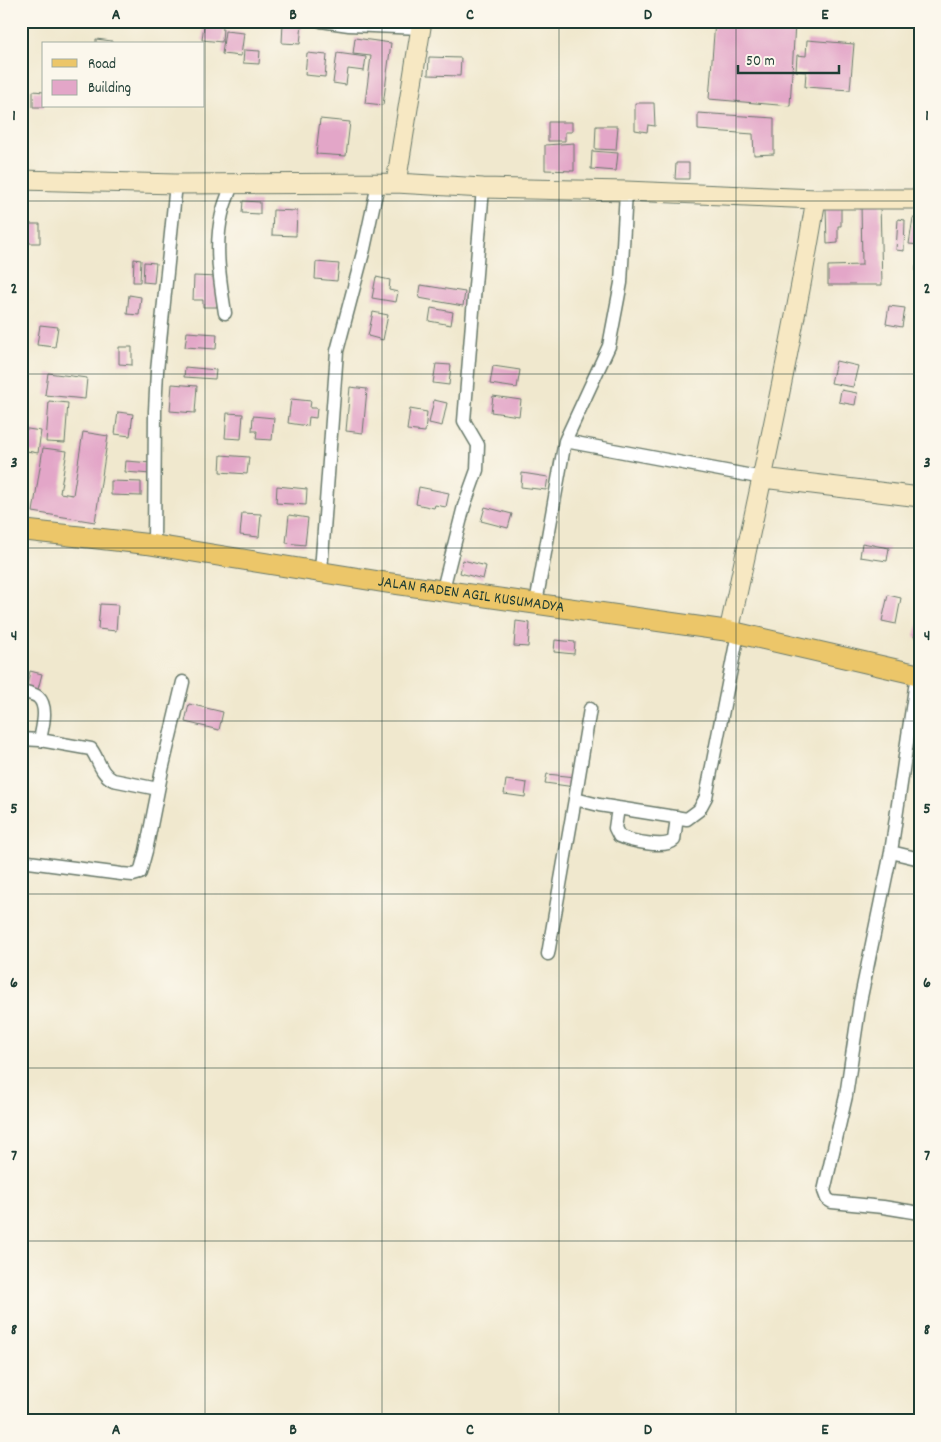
<svg xmlns="http://www.w3.org/2000/svg" width="941" height="1442" font-family="Dekko,sans-serif">
	<style>
		.building { fill: #e3a6c8 }
		.lines { fill: none; stroke-linecap: round; stroke-linejoin: round }
		.minor-casing { stroke: #68796a; stroke-width: 15 }
		.secondary-casing { stroke: #68796a; stroke-width: 21 }
		.primary-casing { stroke: #68796a; stroke-width: 22 }
		.minor { stroke: #fff; stroke-width: 12 }
		.secondary { stroke: #f7e8c3; stroke-width: 19 }
		.primary { stroke: #ecc669; stroke-width: 20 }
		.grid { fill: none; stroke: #1f3d34; stroke-width: 1; stroke-opacity: 0.55 }
		.labels { text-anchor: middle; dominant-baseline: central; stroke-width: 4; stroke-linejoin: round; paint-order: stroke }
		.street-label { font-size: 16px; fill: #1f3d34; stroke: #fbf7ec }
		.neatline { fill: none; stroke: #1f3d34; stroke-width: 2 }
		.grid-label { font-size: 16px; text-anchor: middle; font-weight: bold; fill: #1f3d34 }
	</style>
	<rect width="100%" height="100%" fill="#fbf7ec"/>
	<filter id="ink" filterUnits="userSpaceOnUse"><feTurbulence type="fractalNoise" baseFrequency=".02" numOctaves="2"/><feDisplacementMap in="SourceGraphic" scale="10" xChannelSelector="R" yChannelSelector="G"/><feConvolveMatrix kernelMatrix="1 2 1 2 8 2 1 2 1" color-interpolation-filters="sRGB"/></filter>
	<filter id="wash" filterUnits="userSpaceOnUse"><feTurbulence type="fractalNoise" baseFrequency=".0096" numOctaves="4" result="noise"/><feDisplacementMap in="SourceGraphic" scale="20" xChannelSelector="R" yChannelSelector="G"/><feGaussianBlur stdDeviation="1.12" result="paint"/><feColorMatrix in="noise" values="0 0 0 0 0 0 0 0 0 0 0 0 0 0 0 0 0 1.4 0 .05"/><feComposite in="paint" operator="in"/></filter>
	<g filter="url(#wash)">
		<rect width="100%" height="100%" fill="#f0e8ce"/>
		<g id="blocks">
			<path class="building" d="M715 21 795 23 790 106 709 99Z
				M283 23 302 24 300 44 282 43Z
				M204 25 223 27 222 42 202 40Z
				M225 31 244 33 241 56 222 54Z
				M355 38 391 43 383 105 365 103 371 56 353 54Z
				M96 39 112 41 111 44H96Z
				M807 40 854 44 850 90 805 87 806 72 796 71 797 55 806 56Z
				M244 50 260 51 259 64 243 63Z
				M307 53 327 55 325 77 305 75Z
				M337 53 366 57 364 71 348 69 346 85 333 83Z
				M429 57 461 58 460 76 428 75Z
				M33 91 44 92V107H33Z
				M635 103H654L655 126 648 125 647 132 635 130Z
				M698 113 774 118V154L754 155 753 134 698 130Z
				M320 119 350 122 346 156 316 154Z
				M548 122H572V132H565V141H548Z
				M596 126H618L616 150 595 149Z
				M574 143V171L545 170V145Z
				M592 151 618 153 616 171 591 169Z
				M676 163H689V179H675Z
				M243 201 260 202V214L242 213Z
				M861 202H880L882 285H828V266L862 265Z
				M826 207H841V226H838V243L827 244Z
				M273 210 297 211 296 236 272 235Z
				M913 218 920 219V245L909 244Z
				M898 219 905 220 904 251 896 250Z
				M21 224H40V243H21Z
				M134 259 141 260 140 282H133Z
				M144 262 156 263 154 283 143 282Z
				M316 262 339 264 337 281 315 279Z
				M916 266H920V293H915Z
				M194 276 218 277 217 307H203V300H193Z
				M376 277 390 280 389 290 398 292 396 302 372 298Z
				M421 285 465 292 463 306 419 298Z
				M129 295 141 297 139 315 127 314Z
				M889 306 905 308 902 327 886 324Z
				M431 308 453 312 451 325 429 321Z
				M373 312 388 315 383 340 368 336Z
				M40 325 58 327 55 347 37 345Z
				M187 332 217 334 216 349 185 347Z
				M119 347H132V365L119 364Z
				M836 361 858 366 853 387 831 383Z
				M436 364 451 365 449 385 433 383Z
				M493 366 520 370 517 388 490 384Z
				M185 367 216 370 215 379 184 377Z
				M48 373 87 378 85 399 45 395Z
				M172 384 197 386 195 413 170 411Z
				M350 387 367 389 363 433 346 431Z
				M841 390 857 393 855 405 839 402Z
				M493 396 521 400 519 416 491 412Z
				M291 399 311 401 310 408H317L316 418 309 417 308 426 288 423Z
				M434 400 447 403 442 426 429 423Z
				M49 401 68 403 65 443 46 442Z
				M410 409 427 412 425 432 407 430Z
				M118 412 133 414 130 436 115 434Z
				M227 413 243 414 241 439 225 438Z
				M253 416 274 418 272 440 256 439 257 431H252Z
				M21 428 41 431 38 453 21 450Z
				M83 432 108 436 95 522 33 512 43 448 67 451 60 493 73 495Z
				M221 455 249 457 247 474 220 472Z
				M126 461 152 463 151 474 125 472Z
				M522 473 548 477 546 490 521 487Z
				M111 481 141 482V496L111 495Z
				M277 486 307 489 306 505 276 503Z
				M419 487 449 493 446 507 435 505 434 508 416 504Z
				M485 507 512 514 508 528 481 521Z
				M242 513 261 514 259 537 240 535Z
				M289 515 308 518 305 545 286 543Z
				M862 543 889 548 887 561 860 557Z
				M463 560 486 566 483 579 460 573Z
				M888 595 901 598 896 624 882 621Z
				M100 604 118 605 116 631 98 629Z
				M516 621 530 623 528 647 514 646Z
				M920 622V639L914 637Z
				M555 640 575 642 574 654 554 652Z
				M30 671 42 674 37 693 26 690Z
				M189 704 223 712 219 730 185 722Z
				M547 774 576 777 575 787 545 783Z
				M506 780 527 783 525 797 504 794Z"/>
		</g>
	</g>
	<g filter="url(#ink)">
		<use href="#blocks" fill-opacity="0" stroke="#68796a" stroke-width="1"/>
		<g class="lines">
			<defs>
				<path id="minor" d="M321 21 349 25 421 28
					M225 313C220 280 214 246 222 214 224 204 229 194 232 184
					M565 441 763 478
					M154 545 155 411 157 371 176 184
					M321 571 337 351 364 249 378 184
					M443 589 464 506 477 470 478 445 464 421 483 188
					M536 603 565 441 609 346 621 283 626 191
					M917 674 891 852 860 1002 846 1096 824 1191 827 1199 832 1202 883 1207 920 1213
					M23 691C28 693 34 694 38 697 49 707 42 728 40 740
					M21 739 40 740 91 749C99 760 100 773 113 780L158 789
					M575 799 590 709
					M618 808 615 828 619 836C630 841 665 849 674 840L677 817
					M891 852 920 859
					M21 861 121 874 133 875 140 873 146 851 162 770 183 682
					M548 954 575 799 599 805 687 819 699 810 706 797 738 633"/>
				<path id="secondary" d="M21 180 176 184 396 183 483 188 626 191 816 199
					M396 183 422 21
					M763 478 920 497
					M729 631C760 488 792 344 816 199H920"/>
				<g id="primary">
					<path id="s1" d="M21 530 147 544 389 583 729 631 920 675"/>
				</g>
			</defs>
			<use href="#minor" class="minor-casing"/>
			<use href="#secondary" class="secondary-casing"/>
			<use href="#primary" class="primary-casing"/>
			<use href="#minor" class="minor"/>
			<use href="#secondary" class="secondary"/>
			<use href="#primary" class="primary"/>
		</g>
	</g>
	<path class="grid" d="M205 21V1421M382 21V1421M559 21V1421M736 21V1421M21 201H920M21 374H920M21 548H920M21 721H920M21 894H920M21 1068H920M21 1241H920"/>
	<g class="labels">
		<g class="street-label">
			<text stroke="none"><textPath href="#s1" startOffset="455">JALAN RADEN AGIL KUSUMADYA</textPath></text>
		</g>
	</g>
	<rect width="941" height="1442" fill="none" stroke="#fbf7ec" stroke-width="55"/>
	<rect x="42" y="42" width="162" height="65" fill="#fbf7ec" stroke="#a3ada2"/>
	<rect x="52" y="59" width="25" height="8" fill="#ecc669" stroke="#a3ada2"/>
	<text x="88" y="68" font-size="15" fill="#1f3d34">Road</text>
	<rect x="52" y="80" width="25" height="15" fill="#e3a6c8" stroke="#a3ada2"/>
	<text x="88" y="92" font-size="15" fill="#1f3d34">Building</text>
	<path d="M738 65v8h101v-8" fill="none" stroke="#1f3d34" stroke-width="2.5"/>
	<text x="746" y="65" font-size="15" fill="#1f3d34" stroke="#fbf7ec" stroke-width="4" paint-order="stroke">50 m</text>
	<rect x="28" y="28" width="886" height="1386" class="neatline"/>
	<g class="grid-label">
		<text x="116" y="19">A</text>
		<text x="293" y="19">B</text>
		<text x="470" y="19">C</text>
		<text x="648" y="19">D</text>
		<text x="825" y="19">E</text>
		<text x="14" y="120">1</text>
		<text x="927" y="120">1</text>
		<text x="14" y="293">2</text>
		<text x="927" y="293">2</text>
		<text x="14" y="467">3</text>
		<text x="927" y="467">3</text>
		<text x="14" y="640">4</text>
		<text x="927" y="640">4</text>
		<text x="14" y="813">5</text>
		<text x="927" y="813">5</text>
		<text x="14" y="987">6</text>
		<text x="927" y="987">6</text>
		<text x="14" y="1160">7</text>
		<text x="927" y="1160">7</text>
		<text x="14" y="1334">8</text>
		<text x="927" y="1334">8</text>
		<text x="116" y="1434">A</text>
		<text x="293" y="1434">B</text>
		<text x="470" y="1434">C</text>
		<text x="648" y="1434">D</text>
		<text x="825" y="1434">E</text>
	</g>
</svg>
